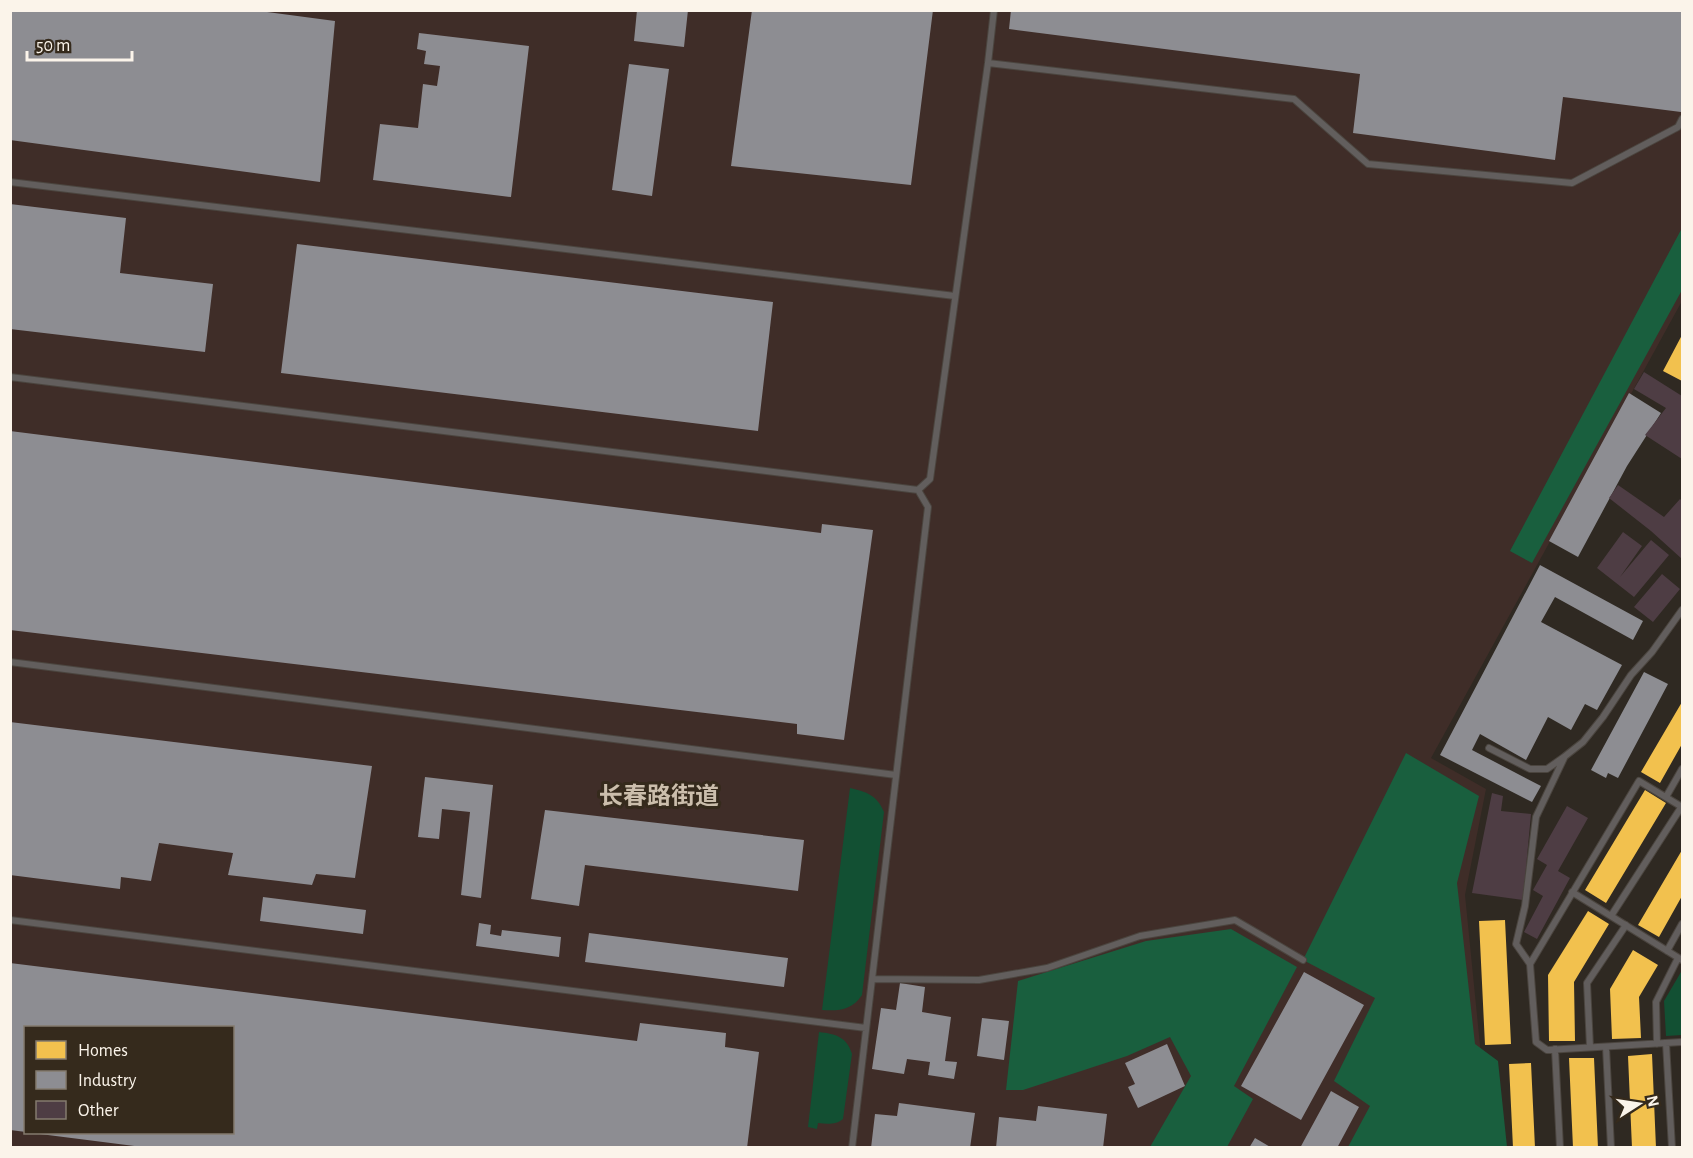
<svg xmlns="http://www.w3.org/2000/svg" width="1693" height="1158" font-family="'Alegreya Sans','Noto Sans SC',sans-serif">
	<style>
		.industrial { fill: #3f2d28; fill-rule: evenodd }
		.green { fill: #125033 }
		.forest { fill: #195f3e }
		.homes { fill: #f2c14e }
		.industry { fill: #8d8d92 }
		.building { fill: #4e3d44 }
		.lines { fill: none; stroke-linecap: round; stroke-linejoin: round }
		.lane-casing { stroke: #4b453f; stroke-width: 8 }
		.lane { stroke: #625e5d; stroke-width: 6 }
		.labels { text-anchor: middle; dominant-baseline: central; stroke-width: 6; stroke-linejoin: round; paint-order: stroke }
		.district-label { font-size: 24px; font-weight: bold; fill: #cbbeac; stroke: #352a1c }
	</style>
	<rect width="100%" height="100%" fill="#2f2922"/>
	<path class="industrial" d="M10 11H1682V301L1431 758 1486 789 1465 895 1488 1125 1500 1147H11ZM26 1028H232V1132H26Z"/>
	<path class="green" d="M850 788C867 792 877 795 884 812L862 995C852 1010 840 1011 822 1010Z
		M1681 972 1682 973V1035L1666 1036 1664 1001Z
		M819 1032C836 1034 847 1037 852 1054L843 1119C836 1125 827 1124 818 1123L817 1129 808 1127Z"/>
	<path class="forest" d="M1682 228V290L1532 563 1510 551Z
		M1406 753 1479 796 1457 883 1475 1044 1498 1061 1507 1147H1348L1370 1106 1334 1081 1375 998 1303 960Z
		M1231 929 1297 967 1234 1086 1253 1099 1227 1147H1150L1191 1076 1170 1037 1127 1056 1023 1090H1006L1018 981 1146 941Z"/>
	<path class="homes" d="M1682 335V381L1663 371Z
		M1682 702V744L1660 783 1641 772Z
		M1645 790 1666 803 1606 903 1585 890Z
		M1682 850V896L1659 937 1638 925Z
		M1588 911 1609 924 1574 982 1575 1041H1549L1548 975Z
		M1505 920 1511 1044 1485 1045 1479 921Z
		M1633 950 1658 965 1639 997 1641 1038 1612 1039 1610 989Z
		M1652 1054 1656 1148H1632L1628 1056Z
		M1569 1058H1594L1598 1148H1573Z
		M1531 1063 1535 1148H1513L1509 1064Z"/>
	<path class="industry" d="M10 10H252L335 21 320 182 10 140Z
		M637 10H688L684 47 634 41Z
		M752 10H933L911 185 731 166Z
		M1011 10H1682L1681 112 1563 97 1555 160 1353 133 1360 74 1009 29Z
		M419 33 529 46 511 197 373 180 380 124 418 128 423 84 437 86 440 66 424 64 426 51 417 49Z
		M629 64 669 69 652 196 612 190Z
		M10 204 126 218 120 273 213 284 205 352 10 329Z
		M297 244 773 302 758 431 281 373Z
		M1629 393 1661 413 1627 466 1578 557 1549 541Z
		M10 431 821 533 822 524 873 530 844 740 797 734V724L10 630Z
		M1540 565 1643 621 1633 640 1555 597 1541 622 1622 665 1597 710 1585 704 1571 730 1548 717 1526 760 1480 734 1472 750 1541 786 1532 802 1440 755Z
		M1644 672 1668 684 1618 778 1608 773 1606 778 1591 770Z
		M10 722 372 766 355 878 316 874 312 885 228 875 233 853 159 843 151 881 121 877 120 889 10 875Z
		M425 777 493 785 481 898 461 895 470 812 442 809 439 839 418 837Z
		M545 810 804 840 798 891 585 865 579 906 531 899Z
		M263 897 366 910 363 934 260 921Z
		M479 923 491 925 490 934 501 936 502 930 561 937 559 957 476 946Z
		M589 933 788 958 784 987 585 962Z
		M10 963 637 1041 640 1023 726 1033 725 1047 759 1052 747 1148H150L40 1134 232 1132V1028H26V1132L10 1130Z
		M1304 972 1364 1005 1301 1120 1241 1086Z
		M900 983 925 987 922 1012 951 1017 945 1061 957 1062 954 1079 928 1075 930 1062 907 1059 904 1074 872 1069 881 1008 896 1010Z
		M982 1018 1009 1021 1004 1060 977 1056Z
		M1167 1044 1185 1086 1138 1108 1128 1087 1135 1084 1125 1063Z
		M1331 1091 1359 1107 1337 1148H1300Z
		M899 1103 975 1113 970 1148H871L875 1114 897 1116Z
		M1038 1106 1107 1114 1103 1148H996L999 1117 1036 1121Z
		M1255 1138 1272 1148H1249Z"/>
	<path class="building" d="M1644 372 1682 396V459L1645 435 1666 408 1634 389Z
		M1618 485 1664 517 1680 499 1682 501V559L1651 531 1609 498Z
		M1623 532 1642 546 1620 577 1651 540 1669 555 1634 597 1597 568Z
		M1662 574 1680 589 1653 622 1634 607Z
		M1492 793 1503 796 1501 811 1531 814 1523 900 1472 893Z
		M1567 806 1588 818 1558 871 1570 878 1537 939 1524 932 1543 896 1533 890 1547 865 1537 859Z"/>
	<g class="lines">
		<defs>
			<path id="lane" d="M988 63 1294 99 1368 164 1572 183 1678 127 1682 119
				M10 182 955 296
				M10 377 918 490
				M918 490 930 479 988 63 994 10
				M10 662 896 775
				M1489 748 1530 769H1547L1564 757 1583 742 1603 717 1631 675 1652 652 1682 610
				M1666 797 1682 769
				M1682 807 1639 781 1530 964 1536 1042 1547 1050 1682 1042
				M1572 892 1682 960
				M1611 916 1682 806
				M10 920 866 1028
				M1667 951 1682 924
				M1530 964 1516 944 1525 906 1536 817 1564 758
				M872 979 979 980 1047 968 1140 936 1235 920 1303 960
				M1666 1043 1672 1148
				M1657 1044 1656 1002 1678 958
				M1590 1047 1587 983 1626 925
				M1606 1047 1611 1148
				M1555 1049 1560 1148
				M852 1148 928 507 918 490"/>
		</defs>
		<use href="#lane" class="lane-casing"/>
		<use href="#lane" class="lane"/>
	</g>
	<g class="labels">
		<g class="district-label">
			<text x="659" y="797">长春路街道</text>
		</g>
	</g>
	<rect width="1693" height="1158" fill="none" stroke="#fbf4ea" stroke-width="24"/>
	<rect x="24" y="1026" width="210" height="108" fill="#352a1c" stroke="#847b6e" stroke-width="1.5"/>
	<rect x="36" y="1041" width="30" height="18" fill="#f2c14e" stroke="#847b6e" stroke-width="1.5"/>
	<text x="78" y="1056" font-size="18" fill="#fbf4ea">Homes</text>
	<rect x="36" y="1071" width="30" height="18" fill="#8d8d92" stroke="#847b6e" stroke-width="1.5"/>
	<text x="78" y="1086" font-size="18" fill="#fbf4ea">Industry</text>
	<rect x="36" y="1101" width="30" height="18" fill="#4e3d44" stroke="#847b6e" stroke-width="1.5"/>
	<text x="78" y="1116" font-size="18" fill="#fbf4ea">Other</text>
	<g transform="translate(1639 1104) rotate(78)" stroke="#352a1c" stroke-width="4.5" paint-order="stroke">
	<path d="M0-4.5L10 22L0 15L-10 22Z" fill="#fbf4ea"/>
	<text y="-9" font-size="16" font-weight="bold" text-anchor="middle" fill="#fbf4ea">N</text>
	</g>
	<path d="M27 51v9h105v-9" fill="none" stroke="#fbf4ea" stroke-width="3"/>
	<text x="36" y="51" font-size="18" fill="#fbf4ea" stroke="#352a1c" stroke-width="4.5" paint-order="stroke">50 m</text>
</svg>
